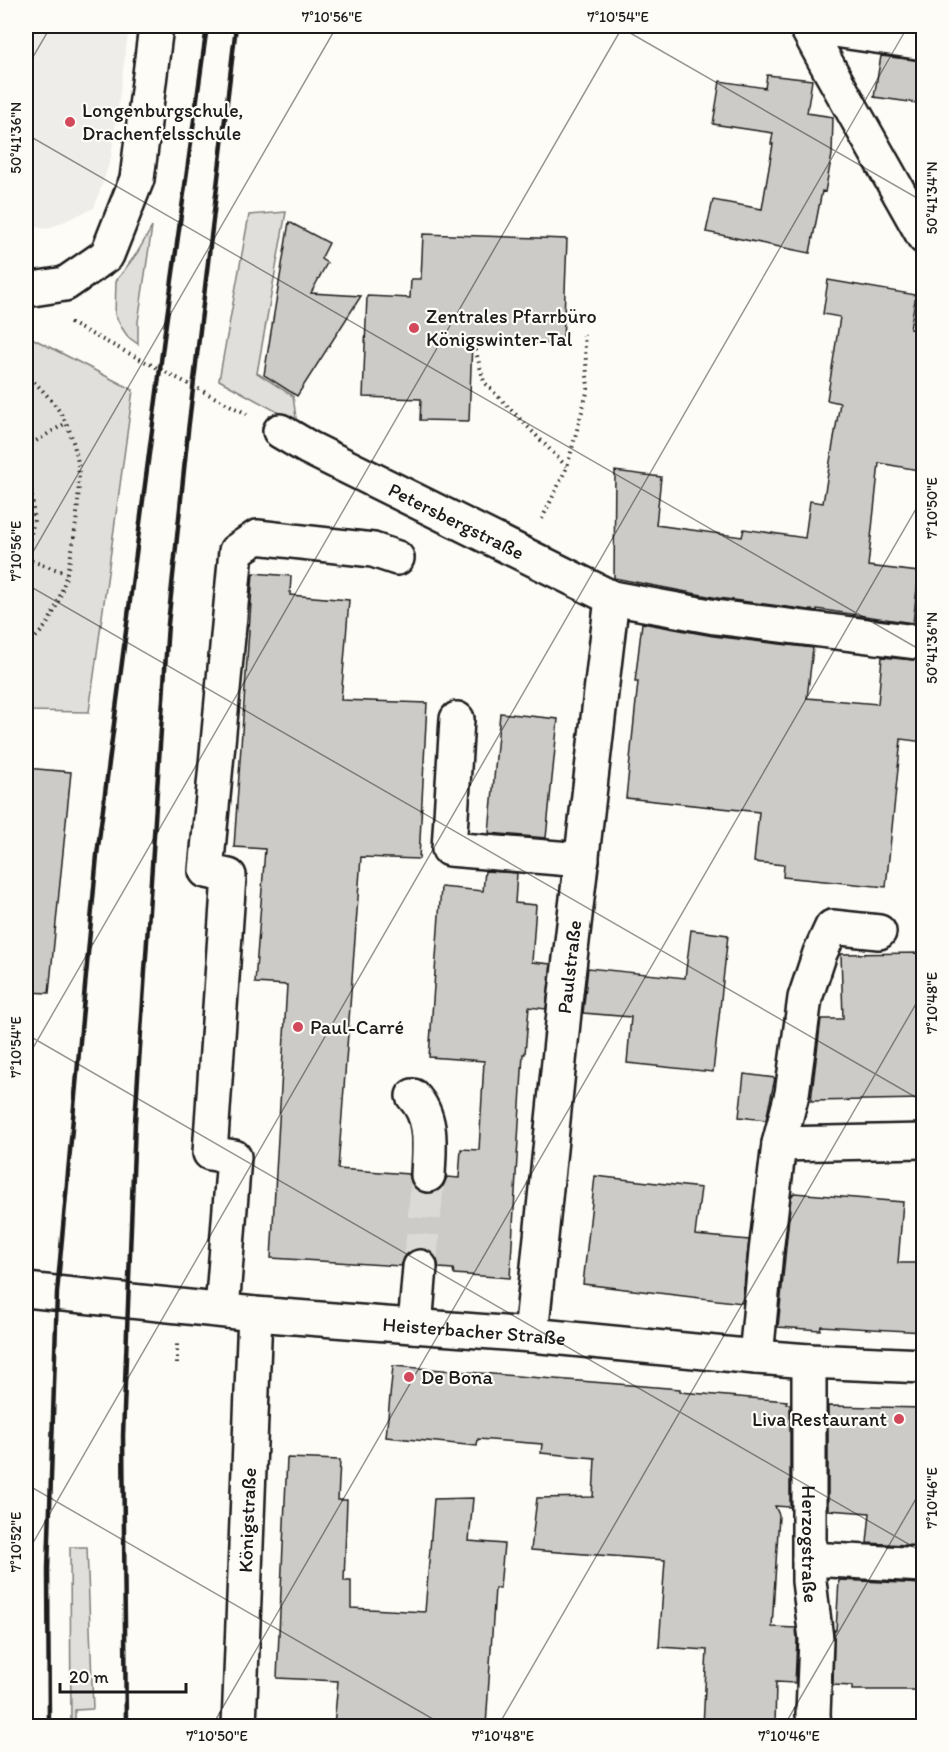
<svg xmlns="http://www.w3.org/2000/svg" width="949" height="1752" font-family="Itim,sans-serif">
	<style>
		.built { fill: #eeede9 }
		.green { fill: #e0dfdb; stroke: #7e7e7c; stroke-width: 1.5 }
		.building { fill: #cccbc8; stroke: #1c1c1c; stroke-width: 1.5 }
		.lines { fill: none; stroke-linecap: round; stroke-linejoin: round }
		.minor-tunnel { stroke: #dbdad6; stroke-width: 33; stroke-dasharray: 33 16; stroke-linecap: butt }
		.minor-casing { stroke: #1c1c1c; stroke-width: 38 }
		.path { stroke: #1c1c1c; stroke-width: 4; stroke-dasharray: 1.5 4.5; stroke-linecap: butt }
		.minor { stroke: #fdfcf7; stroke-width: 33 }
		.rail { stroke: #1c1c1c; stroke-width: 4.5 }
		.ticks { fill: none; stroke: #1c1c1c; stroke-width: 1.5; stroke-opacity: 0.45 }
		.poi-dot { fill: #d1495b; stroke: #fdfcf7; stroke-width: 2 }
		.labels { text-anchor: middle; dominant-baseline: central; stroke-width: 4.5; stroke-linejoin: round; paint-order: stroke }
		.poi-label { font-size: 20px; fill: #1c1c1c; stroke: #fdfcf7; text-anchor: start }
		.street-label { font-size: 20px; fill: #1c1c1c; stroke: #fdfcf7 }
		.neatline { fill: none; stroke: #1c1c1c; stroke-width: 2 }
		.ticks-label { font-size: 15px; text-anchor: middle; fill: #1c1c1c }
	</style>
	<rect width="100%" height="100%" fill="#fdfcf7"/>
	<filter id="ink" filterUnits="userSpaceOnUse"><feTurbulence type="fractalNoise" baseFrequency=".0167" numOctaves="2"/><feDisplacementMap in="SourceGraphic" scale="12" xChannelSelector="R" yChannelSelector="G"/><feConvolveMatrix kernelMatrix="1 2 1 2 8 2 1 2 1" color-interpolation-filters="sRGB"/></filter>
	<g filter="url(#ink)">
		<path class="built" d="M26 26H129L111 158 94 208 47 229 26 225Z"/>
		<path class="green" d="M286 212 257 373 293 396 296 418 292 420 219 380 249 215Z
			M152 227 138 322V344L128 337 122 328 115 315 116 281 137 253Z
			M26 335 133 390 89 712 26 711Z
			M70 1547H87L93 1709 75 1710V1726H71Z"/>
		<path class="building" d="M881 56 924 61V104L874 97Z
			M767 75 812 80 807 113 833 117 832 155 825 192 822 191 810 253 706 232 713 200 762 209 773 144H771L773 133 713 124 720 81 765 88Z
			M289 222 329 243 321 259 327 263 311 293 361 296 297 396 264 375Z
			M423 234 567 239 563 344 472 341 469 421 420 420 421 399 363 397 367 296 410 298 411 279H421Z
			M828 280 916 295 910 329 924 331V433L918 470 879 463 868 566 919 572 913 623 817 609V611L718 598 614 578 615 471 661 477 656 525 742 537 744 529 805 538 810 501 823 503 840 403 827 400 840 317 823 314Z
			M253 573 291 576 290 595 349 600 341 700 427 703 419 859 361 857 338 1169 409 1174 412 1184 418 1191 426 1194 437 1191 443 1186 447 1177 459 1178 461 1149 479 1150 484 1061 429 1057 441 887 483 891 485 871 517 873 515 903 536 905 532 962 551 964 546 1009 529 1007 525 1054H523L510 1278 454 1274 453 1269 439 1268 437 1260 431 1252 421 1248 413 1250 405 1256 401 1266 271 1258 287 985 255 983 265 849 234 847Z
			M642 623 713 636 813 648 807 698 878 704 882 657 924 661V742L901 739 886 887 783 877 784 865 754 862 759 812 626 798 638 682H635Z
			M500 713 558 719 546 838 489 833Z
			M26 768 71 772 49 993 26 992Z
			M691 930 728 935 713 1072 627 1063 631 1017 583 1013 588 968 685 978Z
			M924 953V1099L811 1101 821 1019H843L841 954Z
			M744 1074 775 1078 766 1120 739 1117Z
			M595 1176 701 1188 695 1235 749 1240 742 1303 583 1284Z
			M794 1193 903 1202 898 1263H924V1332L821 1326 820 1330 778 1327 791 1197Z
			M393 1366 680 1389V1392L787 1401 786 1404H790V1507L775 1506 779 1515 772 1627 796 1628 797 1640 795 1683 776 1682 775 1726H703L707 1650 659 1647 665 1560 531 1550 537 1498 593 1497 595 1458 541 1453 542 1444 478 1439 477 1446 386 1437Z
			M828 1406 924 1408V1546L867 1543 870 1513 828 1510Z
			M287 1458 340 1460 338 1500H347L344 1581H351V1608L425 1612 434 1499 473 1498 469 1541 504 1544 500 1588H495L486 1726H334L338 1681 277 1678Z
			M839 1580 924 1584V1634H918V1690H852V1686L833 1685 834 1630H836Z"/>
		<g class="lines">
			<path class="minor-tunnel" d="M420 1267 428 1175"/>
			<defs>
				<g id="minor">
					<path d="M806 26 831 72 924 237"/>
					<path d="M807 26 924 43"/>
					<path d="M26 290 65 284 107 255 137 179 156 26"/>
					<path id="s1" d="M280 431 309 448 612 598 715 617 924 643"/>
					<path d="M457 719 449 849 582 860"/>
					<path d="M413 1096C434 1118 429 1148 428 1175"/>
					<path d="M779 1144 792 1094 805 998 820 953 832 927 879 932"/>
					<path id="s2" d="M26 1290 255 1314 531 1335 756 1357 809 1361 924 1366"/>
					<path d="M222 1310 234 1157 210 1153 229 876 206 871 236 551 257 537 373 550 397 558"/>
					<path d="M415 1326 420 1267"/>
					<path id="s3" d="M531 1335 566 993 612 598"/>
					<path d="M756 1357 766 1252 779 1144 924 1141"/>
					<path id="s4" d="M809 1361V1581L816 1639 813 1714 814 1726"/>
					<path d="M809 1559 924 1565"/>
					<path id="s5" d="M239 1726 255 1314"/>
				</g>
			</defs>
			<use href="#minor" class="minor-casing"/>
			<path class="path" d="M70 323 247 414
				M474 344 484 382 566 466
				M26 373C39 387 58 405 66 423 71 432 76 452 78 463 82 504 70 589 47 624 42 632 32 640 26 647
				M26 447 66 423
				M26 467 31 485 34 520 26 557
				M542 519 567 467 588 389 584 335
				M26 559 66 573
				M177 1364V1344"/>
			<use href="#minor" class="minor"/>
			<path class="rail" d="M49 1726 48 1569 57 1293 97 855 164 338 207 26
				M126 1726 123 1436 135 1122 168 624 188 431 236 26"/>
		</g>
	</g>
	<path class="ticks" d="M618 26 924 202M26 69 51 26M26 134 924 652M26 564 337 26M26 584 924 1102M26 1034 924 1553M26 1060 623 26M26 1484 445 1726M26 1555 908 26M212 1726 924 495M498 1726 924 990M784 1726 924 1485"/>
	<g class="poi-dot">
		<circle cx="70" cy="122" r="6"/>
		<circle cx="414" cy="328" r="6"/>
		<circle cx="298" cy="1027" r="6"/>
		<circle cx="409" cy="1377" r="6"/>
		<circle cx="899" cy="1419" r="6"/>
	</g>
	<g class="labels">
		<g class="poi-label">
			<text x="82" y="110">Longenburgschule,<tspan x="82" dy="23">Drachenfelsschule</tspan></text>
			<text x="426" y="316">Zentrales Pfarrbüro<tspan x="426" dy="23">Königswinter-Tal</tspan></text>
			<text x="310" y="1027">Paul-Carré</text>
			<text x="421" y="1377">De Bona</text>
			<text x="887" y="1419" text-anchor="end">Liva Restaurant</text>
		</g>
		<g class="street-label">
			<text stroke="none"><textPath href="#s1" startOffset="198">Petersbergstraße</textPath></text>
			<text stroke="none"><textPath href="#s3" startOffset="370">Paulstraße</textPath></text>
			<text stroke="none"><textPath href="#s2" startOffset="450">Heisterbacher Straße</textPath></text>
			<text stroke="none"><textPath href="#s5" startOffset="206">Königstraße</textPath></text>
			<text stroke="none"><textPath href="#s4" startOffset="183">Herzogstraße</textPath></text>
		</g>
	</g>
	<rect width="949" height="1752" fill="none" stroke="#fdfcf7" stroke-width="66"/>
	<path d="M60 1683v9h126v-9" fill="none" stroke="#1c1c1c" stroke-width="3"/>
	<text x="69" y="1683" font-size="18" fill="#1c1c1c" stroke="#fdfcf7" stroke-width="4.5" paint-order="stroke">20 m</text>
	<rect x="33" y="33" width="883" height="1686" class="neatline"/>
	<g class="ticks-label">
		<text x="332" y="22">7°10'56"E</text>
		<text x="618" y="22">7°10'54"E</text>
		<text transform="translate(16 138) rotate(-90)" y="5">50°41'36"N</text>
		<text transform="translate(932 198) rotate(-90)" y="5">50°41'34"N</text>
		<text transform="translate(932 508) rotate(-90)" y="5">7°10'50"E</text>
		<text transform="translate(16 551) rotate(-90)" y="5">7°10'56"E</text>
		<text transform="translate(932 648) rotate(-90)" y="5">50°41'36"N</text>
		<text transform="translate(932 1003) rotate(-90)" y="5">7°10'48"E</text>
		<text transform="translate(16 1047) rotate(-90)" y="5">7°10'54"E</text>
		<text transform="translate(932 1498) rotate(-90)" y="5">7°10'46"E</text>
		<text transform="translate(16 1542) rotate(-90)" y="5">7°10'52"E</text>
		<text x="217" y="1741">7°10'50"E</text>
		<text x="503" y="1741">7°10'48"E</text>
		<text x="789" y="1741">7°10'46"E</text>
	</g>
</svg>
